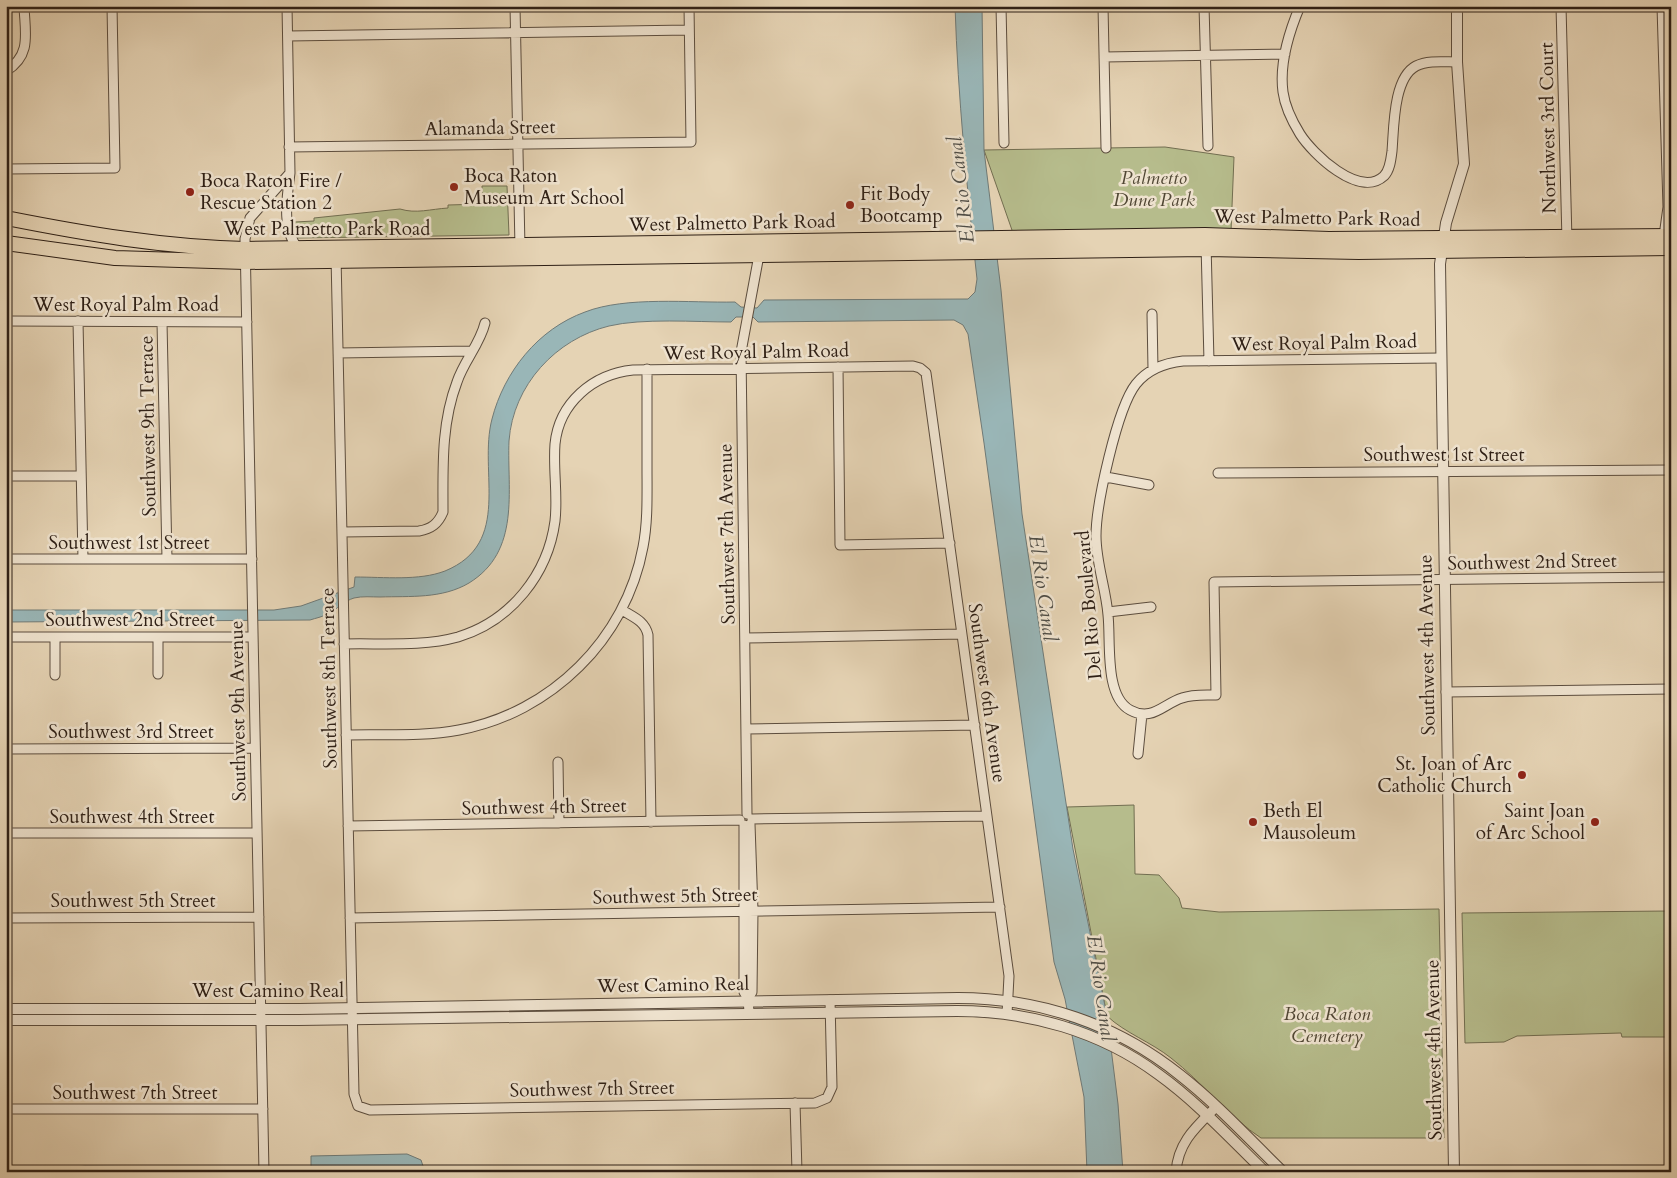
<svg xmlns="http://www.w3.org/2000/svg" width="1677" height="1178" font-family="Cardo,serif">
	<style>
		.green { fill: #b6bc8c; stroke: #726e51 }
		.water { fill: #99b6b7; stroke: #6f7a77 }
		.lines { fill: none; stroke-linecap: round; stroke-linejoin: round }
		.minor-casing { stroke: #5c4d3e; stroke-width: 11 }
		.tertiary-casing { stroke: #5c4d3e; stroke-width: 12 }
		.primary-casing { stroke: #2f2016; stroke-width: 16 }
		.minor { stroke: #eee2ce; stroke-width: 9 }
		.tertiary { stroke: #eee2ce; stroke-width: 10 }
		.primary { stroke: #e5d3b4; stroke-width: 14 }
		.poi-dot { fill: #8f2418; stroke: #eee2ce; stroke-width: 2 }
		.labels { text-anchor: middle; dominant-baseline: central; stroke-width: 5; stroke-linejoin: round; paint-order: stroke }
		.street-label { font-size: 19px; fill: #2f2016; stroke: #eee2ce }
		.poi-label { font-size: 19px; fill: #2f2016; stroke: #eee2ce; text-anchor: start }
		.park-label { font-size: 19px; font-style: italic; fill: #514734; stroke: #eee2ce }
		.water-label { font-size: 20px; font-style: italic; fill: #4f4d46; stroke: #eee2ce }
	</style>
	<rect width="100%" height="100%" fill="#e5d3b4"/>
	<filter id="stains"><feTurbulence type="fractalNoise" baseFrequency=".004" numOctaves="4"/><feColorMatrix values="0 0 0 0 .2 0 0 0 0 .09 0 0 0 0 .02 0 0 0 .5 -.17"/></filter>
	<radialGradient id="worn" r=".72"><stop offset=".6" stop-color="#630" stop-opacity="0"/><stop offset="1" stop-color="#630" stop-opacity=".3"/></radialGradient>
	<path class="green" d="M1165 147 1234 157 1231 231 1013 233 984 150Z
		M482 186H507L509 235 296 238 291 225 295 222 314 221V218L400 209C416 214 431 209 448 208V205L482 204Z
		M1134 805 1135 874 1159 875 1179 898 1182 908 1219 912 1439 909 1444 1138H1261C1230 1118 1202 1082 1171 1058 1151 1042 1125 1033 1107 1016L1067 807Z
		M1668 911 1670 1037H1622L1621 1033 1517 1036 1504 1042 1465 1043 1462 913Z"/>
	<path class="water" d="M955 6H982L984 150 1001 290 1022 514 1073 849 1107 1016 1118 1104 1123 1172H1087L1084 1097 1065 999 1054 962 984 443 968 334 963 325 954 320 758 322 753 317H736L731 322C696 322 642 318 609 326 556 339 513 385 509 441 507 491 521 551 469 583 442 599 410 596 380 597 372 597 362 596 354 598 344 601 337 609 328 614 322 617 316 618 310 620L6 622V610H274L301 606 354 587 355 577C384 577 419 581 445 571 513 543 478 472 492 419 504 372 538 329 585 312 626 296 690 303 735 302L741 307 757 308 764 300 968 299 975 292 977 279C967 188 958 98 955 6Z
		M407 1154 421 1160 425 1172H311V1156Z
		M85 1166 254 1168 255 1172H6V1169L35 1171Z"/>
	<g class="lines">
		<defs>
			<path id="minor" d="M515 6 520 248
				M1001 6 1004 143
				M1103 6 1106 148
				M1204 6 1208 146
				M1300 6C1289 32 1279 63 1283 92 1285 107 1292 121 1300 134 1312 153 1359 199 1384 176 1390 170 1391 159 1392 151 1394 128 1393 78 1416 66 1428 60 1444 62 1457 62
				M1561 6 1567 241
				M1662 6 1668 207 1664 236
				M288 36 689 30
				M1104 57 1285 54
				M6 71C32 55 25 33 24 6
				M289 147 691 142 689 6
				M6 169 115 168 112 6
				M290 173C287 197 281 231 299 249
				M1206 244 1209 361
				M336 256 354 1094 358 1106 370 1110 815 1103 827 1098 832 1087 830 1000
				M1671 262V297
				M1152 314 1153 369
				M6 321 247 322
				M78 321 83 559
				M162 322 167 559
				M338 353 472 351
				M1440 358 1183 361C1164 363 1148 369 1136 384 1117 408 1096 505 1096 536 1096 563 1106 589 1108 615 1111 641 1104 696 1130 710 1152 722 1163 704 1182 698 1193 694 1205 695 1216 695L1214 582 1671 577
				M838 367 840 545 950 543
				M1218 473 1671 470
				M6 476H81
				M1106 477 1149 485
				M342 532 419 531C431 529 438 524 443 512 443 468 441 424 457 382 464 361 480 344 485 323
				M6 559H252
				M622 610C633 617 645 621 648 635L651 822
				M1108 612 1151 607
				M6 637H253
				M158 637V674
				M745 638 962 634
				M344 644C381 643 422 647 458 637 511 621 548 574 555 521 558 495 553 470 555 444 559 403 593 374 633 370L913 366 920 368 926 373 1009 976 1007 1014
				M55 675V637
				M1446 692 1671 689
				M746 729 975 725
				M346 735C383 734 423 737 459 730 551 713 626 639 643 547 648 521 647 494 647 468 647 435 647 402 647 369
				M6 749 255 748
				M1138 754 1142 714
				M558 762 559 823
				M747 814 741 352 759 255
				M752 819 987 816
				M744 825V992L748 999 749 1012
				M348 826 740 820
				M6 833H257
				M6 918 259 917
				M350 918 1000 907
				M748 999 752 992 753 911 750 824
				M795 1103 797 1172
				M6 1109H263
				M264 1172 245 239 250 218 290 173 287 6
				M1176 1172C1178 1142 1196 1127 1216 1107"/>
			<path id="tertiary" d="M6 1009H299L958 998C1040 998 1116 1024 1180 1075 1217 1104 1249 1139 1283 1172
				M6 1020H299L957 1011C1029 1011 1100 1031 1158 1074 1197 1102 1230 1138 1265 1172
				M1454 1172 1440 264 1446 223 1464 164 1457 62V6"/>
			<path id="primary" d="M6 218C87 234 163 247 245 249L1205 235 1329 239 1671 236
				M6 243 115 258 245 262 1206 249 1359 252 1671 248"/>
		</defs>
		<use href="#minor" class="minor-casing"/>
		<use href="#tertiary" class="tertiary-casing"/>
		<use href="#primary" class="primary-casing"/>
		<use href="#minor" class="minor"/>
		<use href="#tertiary" class="tertiary"/>
		<use href="#primary" class="primary"/>
	</g>
	<g class="poi-dot">
		<circle cx="454" cy="187" r="5"/>
		<circle cx="190" cy="192" r="5"/>
		<circle cx="850" cy="205" r="5"/>
		<circle cx="1522" cy="775" r="5"/>
		<circle cx="1253" cy="822" r="5"/>
		<circle cx="1595" cy="822" r="5"/>
	</g>
	<g class="labels">
		<g class="street-label">
			<text transform="translate(490 128) rotate(-1)">Alamanda Street</text>
			<text transform="translate(1548 128) rotate(-91)">Northwest 3rd Court</text>
			<text transform="translate(1317 218) rotate(1)">West Palmetto Park Road</text>
			<text transform="translate(732 223) rotate(-1)">West Palmetto Park Road</text>
			<text x="327" y="229">West Palmetto Park Road</text>
			<text x="126" y="305">West Royal Palm Road</text>
			<text transform="translate(1324 343) rotate(-1)">West Royal Palm Road</text>
			<text transform="translate(756 352) rotate(-1)">West Royal Palm Road</text>
			<text transform="translate(148 426) rotate(-91)">Southwest 9th Terrace</text>
			<text x="1444" y="455">Southwest 1st Street</text>
			<text transform="translate(727 534) rotate(-91)">Southwest 7th Avenue</text>
			<text x="129" y="543">Southwest 1st Street</text>
			<text transform="translate(1532 562) rotate(-1)">Southwest 2nd Street</text>
			<text transform="translate(1089 605) rotate(-95)">Del Rio Boulevard</text>
			<text x="130" y="620">Southwest 2nd Street</text>
			<text transform="translate(1427 645) rotate(-91)">Southwest 4th Avenue</text>
			<text transform="translate(329 678) rotate(-91)">Southwest 8th Terrace</text>
			<text transform="translate(987 693) rotate(82)">Southwest 6th Avenue</text>
			<text transform="translate(238 711) rotate(-91)">Southwest 9th Avenue</text>
			<text x="131" y="732">Southwest 3rd Street</text>
			<text transform="translate(544 807) rotate(-1)">Southwest 4th Street</text>
			<text x="132" y="817">Southwest 4th Street</text>
			<text transform="translate(675 896) rotate(-1)">Southwest 5th Street</text>
			<text x="133" y="901">Southwest 5th Street</text>
			<text transform="translate(673 985) rotate(-1)">West Camino Real</text>
			<text x="268" y="991">West Camino Real</text>
			<text transform="translate(1434 1050) rotate(-91)">Southwest 4th Avenue</text>
			<text transform="translate(592 1089) rotate(-1)">Southwest 7th Street</text>
			<text x="135" y="1093">Southwest 7th Street</text>
		</g>
		<g class="poi-label">
			<text x="464" y="176">Boca Raton<tspan x="464" dy="22">Museum Art School</tspan></text>
			<text x="200" y="181">Boca Raton Fire /<tspan x="200" dy="22">Rescue Station 2</tspan></text>
			<text x="860" y="194">Fit Body<tspan x="860" dy="22">Bootcamp</tspan></text>
			<text x="1512" y="764" text-anchor="end">St. Joan of Arc<tspan x="1512" dy="22">Catholic Church</tspan></text>
			<text x="1263" y="811">Beth El<tspan x="1263" dy="22">Mausoleum</tspan></text>
			<text x="1585" y="811" text-anchor="end">Saint Joan<tspan x="1585" dy="22">of Arc School</tspan></text>
		</g>
		<g class="park-label">
			<text x="1154" y="178">Palmetto<tspan x="1154" dy="22">Dune Park</tspan></text>
			<text x="1327" y="1014">Boca Raton<tspan x="1327" dy="22">Cemetery</tspan></text>
		</g>
		<g class="water-label">
			<text transform="translate(961 190) rotate(-97)">El Rio Canal</text>
			<text transform="translate(1043 588) rotate(82)">El Rio Canal</text>
			<text transform="translate(1101 988) rotate(82)">El Rio Canal</text>
		</g>
	</g>
	<rect width="1677" height="1178" fill="none" stroke="#e5d3b4" stroke-width="25"/>
	<rect x="8" y="8" width="1662" height="1163" fill="none" stroke="#2f2016" stroke-width="2.5"/>
	<rect x="12" y="12" width="1652" height="1153" fill="none" stroke="#2f2016"/>
	<rect width="100%" height="100%" filter="url(#stains)"/>
	<rect width="100%" height="100%" fill="url(#worn)"/>
</svg>
